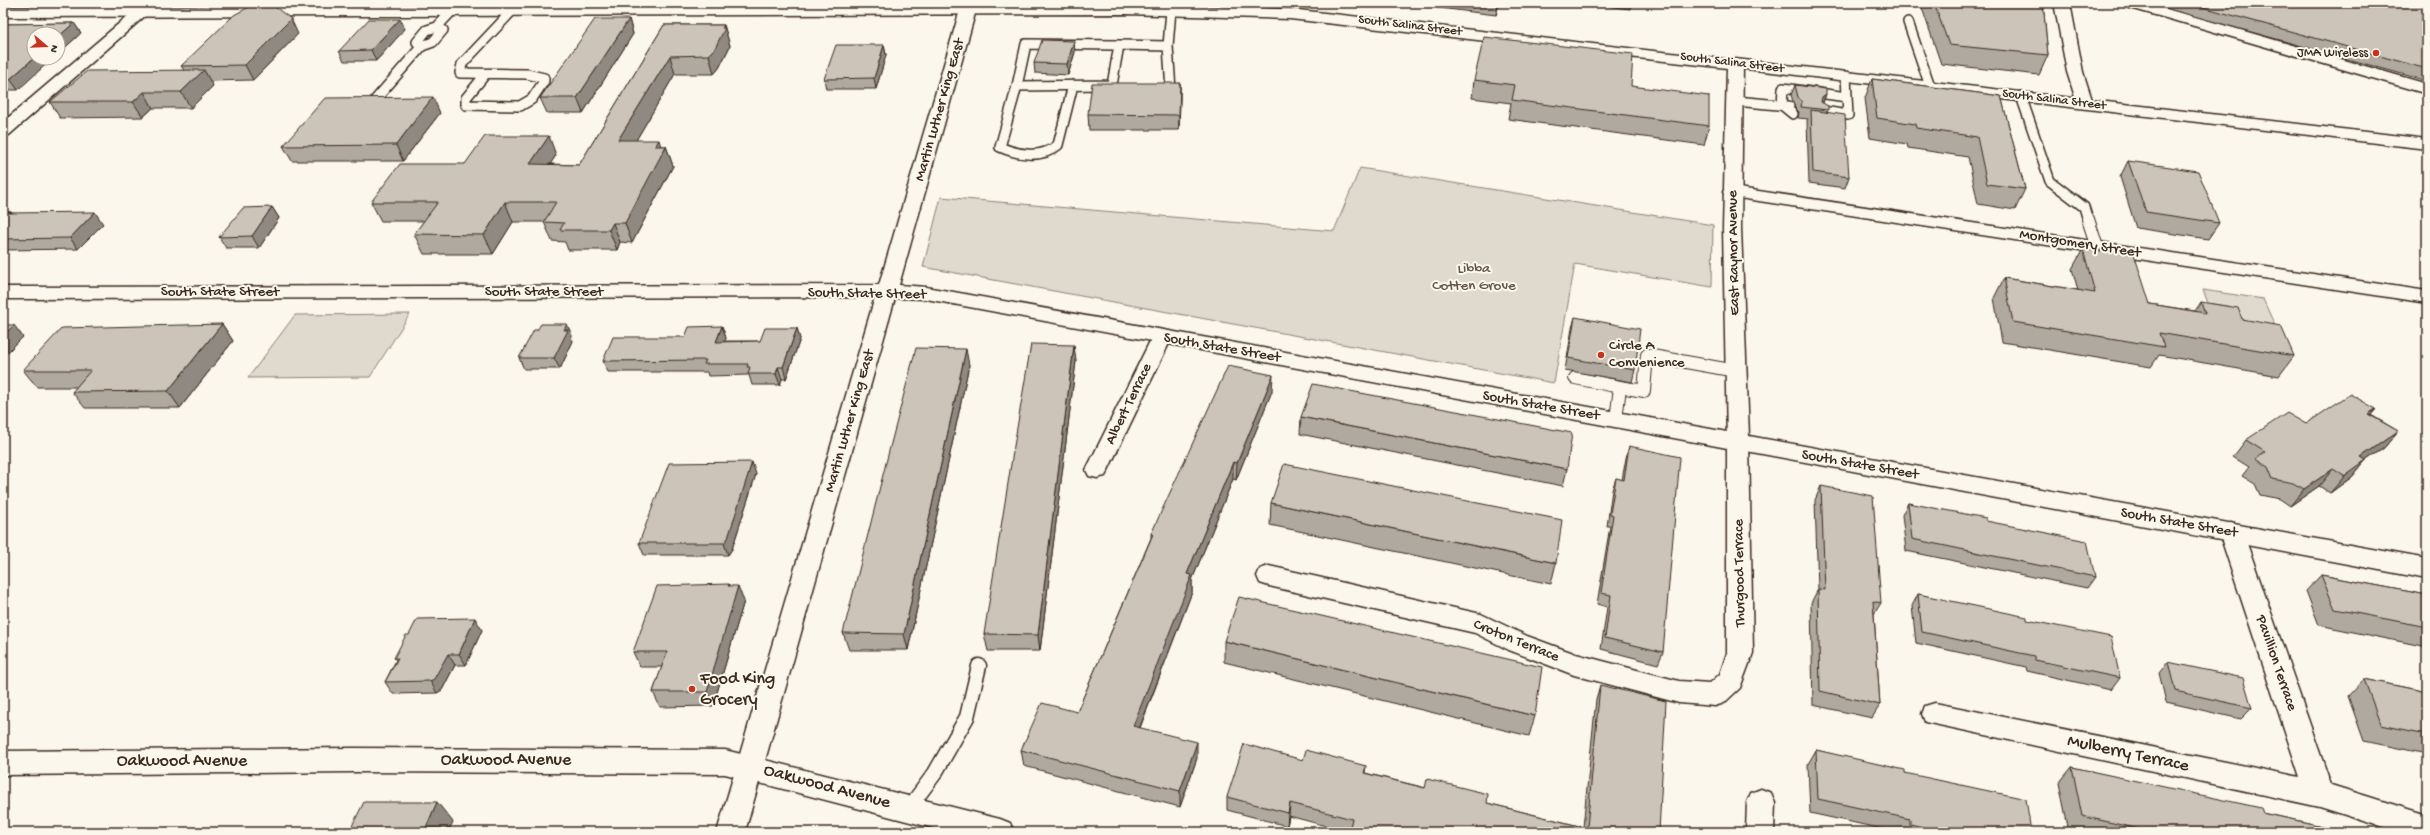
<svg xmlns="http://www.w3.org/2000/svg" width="2430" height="835" font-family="'Gochi Hand',sans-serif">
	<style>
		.green { fill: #dfd9ce; stroke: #8d8276 }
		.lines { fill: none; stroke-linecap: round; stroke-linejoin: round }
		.lane-far2-casing { stroke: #3b2a1e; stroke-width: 12 }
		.lane-far1-casing { stroke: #3b2a1e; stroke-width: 14 }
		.lane-casing { stroke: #3b2a1e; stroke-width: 17 }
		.street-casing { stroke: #3b2a1e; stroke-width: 3 }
		.secondary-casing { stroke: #3b2a1e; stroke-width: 3 }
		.primary-casing { stroke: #3b2a1e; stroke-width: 3 }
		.lane-far2 { stroke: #fbf7ec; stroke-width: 9 }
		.lane-far1 { stroke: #fbf7ec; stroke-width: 12 }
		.lane { stroke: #fbf7ec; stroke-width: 14 }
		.street { fill: #fbf7ec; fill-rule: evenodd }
		.secondary { fill: #fbf7ec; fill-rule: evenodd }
		.primary { fill: #fbf7ec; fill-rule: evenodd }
		.wall { fill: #afa99f; stroke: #3b2a1e }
		.shaded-wall { fill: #8f8982; stroke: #3b2a1e }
		.building { fill: #ccc4b9; stroke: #3b2a1e }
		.poi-dot { fill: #c8321e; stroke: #fbf7ec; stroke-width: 1.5 }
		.labels { text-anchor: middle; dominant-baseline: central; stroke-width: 4; stroke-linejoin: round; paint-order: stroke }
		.far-street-label { font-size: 13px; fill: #3b2a1e; stroke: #fbf7ec }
		.far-poi-label { font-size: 13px; fill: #3b2a1e; stroke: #fbf7ec; text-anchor: end }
		.street-label { font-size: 15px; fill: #3b2a1e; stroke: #fbf7ec }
		.park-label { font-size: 15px; fill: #64564a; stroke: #fbf7ec }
		.poi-label { font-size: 15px; fill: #3b2a1e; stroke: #fbf7ec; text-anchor: start }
		.near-poi-label { font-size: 18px; fill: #3b2a1e; stroke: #fbf7ec; text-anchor: start }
		.near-street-label { font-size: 18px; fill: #3b2a1e; stroke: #fbf7ec }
	</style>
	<rect width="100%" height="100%" fill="#fbf7ec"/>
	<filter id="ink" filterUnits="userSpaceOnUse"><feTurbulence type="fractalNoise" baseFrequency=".025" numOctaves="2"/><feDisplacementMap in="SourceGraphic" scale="8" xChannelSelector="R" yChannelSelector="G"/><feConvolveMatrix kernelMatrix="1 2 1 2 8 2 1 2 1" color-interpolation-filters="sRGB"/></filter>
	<g filter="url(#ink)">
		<path class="green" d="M1360 168 1713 225 1712 287 1575 264 1554 383 923 267 941 197 1334 231Z
			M2203 290 2263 299 2276 328 2237 322 2231 307 2208 303Z
			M410 314 370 377 248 378 295 315Z"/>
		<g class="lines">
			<defs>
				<path id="lane-far2" d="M2129 3 2182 18
					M1171 10 1168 46 1171 90
					M343 11 351 3
					M419 11 426 3
					M1908 22 1930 86
					M437 27 443 30 433 42 422 46 417 42 427 30Z
					M437 27 452 11
					M1026 44 1119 45 1112 85 1017 86Z
					M1119 45 1168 46
					M484 76 466 98V105L520 106 532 99 544 81V78L527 74 460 73 462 64 512 11
					M1017 86 1000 147C1018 155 1042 159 1058 145L1073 85
					M2021 96 2050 181 2084 207 2088 220
					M1736 101 1789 106
					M372 107H369L422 46
					M1823 111 1848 115 1846 76
					M1793 114 1782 105 1783 88 1847 97"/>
				<path id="lane-far1" d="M2088 219 2097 247
					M1575 378 1620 387
					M1616 420 1620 387 1644 391 1647 355 1736 371"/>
				<path id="lane" d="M909 808 935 773 967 717 979 666"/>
				<path id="street" d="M2054 3H2070L2083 72 2093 103 2091 107H2079L2077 103 2067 72Z
					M141 7 146 9 149 12 146 15 9 135 3 136V122L136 9Z
					M2182 13 2427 84V94L2177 21 2174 18 2177 15Z
					M1732 187 2427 291V303L1726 196 1723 192 1726 188Z
					M1162 330 1169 332 1172 337 1108 470 1105 476 1097 478 1089 476 1086 470 1152 337 1155 332Z
					M1738 434 1746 436 1749 442 1753 653 1740 688 1724 703 1715 706 1679 703 1574 675 1509 650 1475 633 1269 586 1260 583 1257 576 1260 569 1269 566 1481 614 1527 636 1576 654 1679 681 1710 683 1720 674 1727 653V442L1730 436Z
					M2231 523 2239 526 2243 532 2331 785 2427 815V832H2399L2320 807 1925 722 1922 714 1925 706 1935 703 2300 777 2219 532 2223 526Z
					M352 748 725 750 1000 819 1010 823 1014 832H949L725 774 352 772 3 775V751Z
					M1761 789 1771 793 1775 802 1774 832H1746L1747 802 1751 793Z"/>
				<path id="secondary" d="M968 5 976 10 899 285 926 287 1738 434 1746 436 1749 442 1746 448 1738 450 926 299 895 298 745 832H717L875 297 3 299V287L879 285 960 10Z
					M1735 59 2427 139V149L1729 67 1727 64 1729 61Z"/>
				<path id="primary" d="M1125 4 1290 9 1741 61 1743 64 1741 228 1749 436 2427 559V579L1730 448 1727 442 1723 228 1727 68 1290 19 1125 14 3 17V7Z"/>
			</defs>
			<use href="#lane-far2" class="lane-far2-casing"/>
			<use href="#lane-far1" class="lane-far1-casing"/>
			<use href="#lane" class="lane-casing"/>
			<use href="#street" class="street-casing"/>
			<use href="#secondary" class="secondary-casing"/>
			<use href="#primary" class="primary-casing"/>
			<use href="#lane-far2" class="lane-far2"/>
			<use href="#lane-far1" class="lane-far1"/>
			<use href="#lane" class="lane"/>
			<use href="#street" class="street"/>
			<use href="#secondary" class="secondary"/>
			<use href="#primary" class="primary"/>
		</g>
		<path class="wall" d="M1399 3H1499L1496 15Z
			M1579 3H1631L1630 9Z
			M1924 3H2043L2048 55 2039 75 1941 64 1922 8Z
			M2147 3H2427V81Z
			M629 19 633 34 583 113H547L540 98Z
			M74 23 81 33 58 54V34L18 90H3V24Z
			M664 25H724L730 46 719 68 714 74H675L636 140 661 146H666L673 166 632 243 620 242 617 250H568L565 242 552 241 544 222H513L493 254H424L414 234 424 221H381L371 202 465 164 556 155 550 164 579 165Z
			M405 29 376 61H344L339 51Z
			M298 34 253 80 210 81 213 86 191 108H153L143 117 60 118 50 102 184 70 181 66Z
			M884 45 886 55 876 89H826L824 79Z
			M1075 52 1068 75 1035 73 1034 63Z
			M1872 79 2001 96 2025 189 2015 210 1978 204 1968 157 1908 148 1907 144 1870 138 1865 98Z
			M1474 80 1631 86 1709 126 1704 145 1508 119 1511 103 1472 98Z
			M1180 83V99L1179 130H1089L1088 114Z
			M1795 85 1826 94 1823 103 1828 110 1827 113 1849 177 1845 188 1809 183 1807 121 1808 119 1798 118 1799 112 1795 108 1791 95Z
			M440 113 403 161H292L283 146Z
			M2128 161 2219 223 2208 239 2136 228 2120 177Z
			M272 207 279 218 259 248H226L219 237Z
			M3 212H11L12 213 103 224 78 249 3 250Z
			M2083 249 2099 252 2100 249 2150 304 2195 311 2201 302 2242 319 2294 356 2279 376 2159 355 2151 367 2002 342 1994 298 2004 278 2078 290 2072 269Z
			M1575 317 1635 370 1632 382 1565 370 1572 328Z
			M222 324 233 341 180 408H85L72 392 77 387H37L23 370Z
			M567 324 572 336 571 338 573 341 560 369H524L519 358 537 330Z
			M722 326 726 338 724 341H760L797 328 800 339 786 379H782L780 385H752L749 375 708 376 707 372H608L603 361Z
			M1076 361 1040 651H988L984 634Z
			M969 365 908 650H849L843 633Z
			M1272 391 1236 480 1233 479 1192 580V592L1140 728 1197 758 1180 807 1024 766 1021 750 1077 712 1151 538V534Z
			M2376 409 2371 415 2398 431 2384 448 2365 461 2352 477 2330 493 2319 486 2290 506 2280 499 2260 495 2255 484 2242 476 2249 467 2233 457 2246 440 2306 424Z
			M1301 417 1567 469 1563 486 1300 434Z
			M1629 446 1663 652 1658 664 1601 649 1607 607 1597 604 1610 526H1607L1612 490 1616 478 1622 480 1626 458Z
			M756 474 732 549 728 555H644L639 543Z
			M1821 486 1881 603 1874 614 1880 705 1872 718 1813 705 1811 603 1818 589 1815 500Z
			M1271 503 1556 563 1551 584 1270 525Z
			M1908 503 1986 521 2095 577 2087 588 1906 551 1902 515Z
			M2321 575 2427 595V647L2319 625 2306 591Z
			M730 586 744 601 713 706 660 707 653 692 662 667H640L633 652Z
			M1918 594 2027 620 2120 678 2111 690 2027 671 2026 667 1916 643 1912 606Z
			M482 630 466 665H455L442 690 437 693 393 694 385 682 396 660 394 658Z
			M1224 641 1535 716 1529 736 1224 662Z
			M2168 662 2252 708 2241 719 2166 702 2159 673Z
			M2364 679 2427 692V754L2364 741 2348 696Z
			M1600 685 1659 832H1349L1289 816 1287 826 1227 810V797L1303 760 1366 766 1365 773 1487 803 1583 827 1596 699Z
			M1816 750 1905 773 2031 832H1896L1810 813 1808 764Z
			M2072 767 2263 813 2349 832H2069L2059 783Z"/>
		<path class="shaded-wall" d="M1498 3H1499L1496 15Z
			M291 19 298 34 253 80 245 65Z
			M400 19 405 29 376 61 371 50Z
			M629 19 633 34 583 113 577 98Z
			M74 23 81 33 58 54V37Z
			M724 25 730 46 719 68 714 74 709 55Z
			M1074 41 1075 52 1068 75 1067 64Z
			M884 45 886 55 876 89 874 78Z
			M670 56 675 74 625 159 618 140Z
			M34 58H53L18 90 10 79Z
			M204 70 213 86 191 108 181 92Z
			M1180 83V99L1179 130V115Z
			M144 92 153 108 143 117 133 102Z
			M1826 94 1822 105 1818 108 1822 97Z
			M433 97 440 113 403 161 396 145Z
			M549 136 556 155 538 184 530 164Z
			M659 140 663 153 666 146 673 166 632 243 625 223 655 146Z
			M505 202 513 222 493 254 484 235Z
			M272 207 279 218 259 248 252 236Z
			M95 212 103 224 78 249 70 238Z
			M613 223 620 242 617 250 609 230Z
			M222 324 233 341 180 408 168 391Z
			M567 324 572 336 571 338 573 341 560 369 554 358 564 330Z
			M14 325 23 337 3 357V336Z
			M722 326 726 338 720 353 716 342Z
			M797 328 800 339 786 379 783 367Z
			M1074 345 1076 361 1040 651 1038 635Z
			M966 349 969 365 908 650 904 634Z
			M778 367 782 379 780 385 776 374Z
			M1273 375 1272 391 1236 480 1237 463Z
			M2376 409 2362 426 2368 414Z
			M2398 431 2384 448 2365 461 2352 477 2330 493 2361 457Z
			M752 462 756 474 732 549 728 555 724 543Z
			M1233 462V479L1192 580V592L1134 742 1133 726 1187 574Z
			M2333 469 2319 486 2290 506 2304 489Z
			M729 584 734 598 738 586 744 601 713 706 707 692Z
			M475 618 482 630 466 665 459 654Z
			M448 654 455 665 442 690 437 693 430 681Z
			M1197 742V758L1180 807V791Z
			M437 802 453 822 448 832H424Z
			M1290 803 1289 816 1287 826 1288 813Z"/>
		<path class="building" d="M256 3H270L291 19 245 65 181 66 234 15Z
			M1934 3H2043L2048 55 1949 45Z
			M2188 3H2427V69Z
			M369 19H400L371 50 339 51Z
			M595 19H629L577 98H540Z
			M74 23 58 37V34H34V58L10 79H3V24Z
			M664 25H724L722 28H725L714 50 709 55 670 56 618 140H659L655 146H666L625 223H613L609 230H560L564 223 544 222 556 202H505L484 235 414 234 438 202H371L400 164H465L485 136H549L530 164 579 165Z
			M1484 37 1633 54 1631 86 1709 96V126L1512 100 1515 85 1474 80Z
			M1042 40 1074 41 1067 64 1034 63Z
			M836 45H884L874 78 824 79Z
			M204 70 181 92H144L133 102H50L87 71Z
			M1872 79 2001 96 2025 189 1987 184 1977 137 1916 128 1915 124 1877 118Z
			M1092 83H1180L1179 115 1088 114Z
			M1795 85 1826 89V94L1822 97 1821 102 1828 106V110L1801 107 1802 102 1798 97Z
			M433 97 396 145 283 146 325 98Z
			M1811 110 1845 115 1849 177 1813 172Z
			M2128 161 2198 171 2219 223 2146 212Z
			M272 207 252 236 219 237 243 208Z
			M3 212H11L9 213 95 212 70 238 3 239Z
			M2083 249 2101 252 2100 249 2134 254 2150 304 2205 313 2201 302 2238 308 2242 319 2281 326 2294 356 2159 333 2164 347 2013 322 2004 278 2095 293Z
			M1575 317 1640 329 1635 370 1568 358Z
			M222 324 168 391 72 392 91 370H23L62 328Z
			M541 324H567L564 330H568L554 358H519L534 330H537Z
			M3 325H14L3 336Z
			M722 326 716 342 760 341 765 328H797L783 367H778L776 374H748L750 367H747L748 364H704L706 360 603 361 613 337H685L689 327Z
			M1031 344 1074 345 1038 635 984 634 1012 458Z
			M916 348 966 349 904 634 843 633 889 451Z
			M1228 366 1273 375 1237 463 1233 462 1187 574 1192 575 1133 726 1197 742 1180 791 1021 750 1042 703 1077 712 1153 534H1151Z
			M1313 384 1572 433 1567 469 1301 417Z
			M2350 394 2376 409 2368 414 2398 431 2361 457 2366 460 2344 476 2333 469 2304 489 2293 483 2273 479 2268 467 2255 459 2265 452 2246 440 2287 413 2306 424Z
			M1629 446 1680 457 1663 652 1605 638 1611 595 1601 593 1613 515 1610 514 1616 478 1624 480Z
			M752 462 728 538 724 543H639L669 463Z
			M1284 464 1562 520 1556 563 1271 503Z
			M1821 486 1873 496 1881 603 1873 601 1880 705 1820 691 1818 589 1825 590Z
			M1908 503 1986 518V521L2087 541 2095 577 1912 539Z
			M2321 575 2427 595V627L2335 609Z
			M729 584 728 586H738L707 692H653L667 652H633L657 586Z
			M1918 594 2027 617V620L2111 637 2120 678 2035 660 2034 656 1922 632Z
			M1239 597 1542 667 1535 716 1224 641Z
			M475 618 459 654H448L434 679 430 681 385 682 398 658H394L406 635H409L417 619Z
			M2168 662 2243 678 2252 708 2175 691Z
			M2364 679 2427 692V734L2381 725Z
			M1600 685 1666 701 1659 832H1370L1350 827 1352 819 1290 803 1288 813 1227 797 1244 744 1303 760 1306 750 1366 766 1364 773 1425 788 1427 779 1488 794 1487 803 1587 828Z
			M1816 750 1905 770V773L2026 799 2031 832H1945L1910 824V819L1818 799Z
			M2072 767 2261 808 2263 813 2349 832H2152L2082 816Z
			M364 802H437L424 832H349Z"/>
	</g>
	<g class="poi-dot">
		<circle cx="2376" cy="53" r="4"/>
		<circle cx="1601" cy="355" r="4"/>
		<circle cx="692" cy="689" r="4"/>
	</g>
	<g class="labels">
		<g class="far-street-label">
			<text transform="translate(1410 26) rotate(7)">South Salina Street</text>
			<text transform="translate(1732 63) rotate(7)">South Salina Street</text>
			<text transform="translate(2054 100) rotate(7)">South Salina Street</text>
		</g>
		<g class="far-poi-label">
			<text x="2368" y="53">JMA Wireless</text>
		</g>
		<g class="street-label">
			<text transform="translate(940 110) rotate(-74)">Martin Luther King East</text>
			<text transform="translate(2080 244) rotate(9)">Montgomery Street</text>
			<text transform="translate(1734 253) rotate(-91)">East Raynor Avenue</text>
			<text x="220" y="292">South State Street</text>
			<text x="544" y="292">South State Street</text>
			<text transform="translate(867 294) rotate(1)">South State Street</text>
			<text transform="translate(1222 348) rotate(10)">South State Street</text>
			<text transform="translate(1129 404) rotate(-64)">Albert Terrace</text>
			<text transform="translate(1541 406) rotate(10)">South State Street</text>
			<text transform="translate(850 421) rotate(-74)">Martin Luther King East</text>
			<text transform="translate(1860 465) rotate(10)">South State Street</text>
			<text transform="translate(2179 523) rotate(10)">South State Street</text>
			<text transform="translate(1740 573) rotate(-91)">Thurgood Terrace</text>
			<text transform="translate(1516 641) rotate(22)">Croton Terrace</text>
			<text transform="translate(2276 663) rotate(71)">Pavillion Terrace</text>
		</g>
		<g class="park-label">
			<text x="1474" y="269">Libba<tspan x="1474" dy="17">Cotten Grove</tspan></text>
		</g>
		<g class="poi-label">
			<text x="1609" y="346">Circle A<tspan x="1609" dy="17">Convenience</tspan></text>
		</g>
		<g class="near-poi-label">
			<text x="700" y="679">Food King<tspan x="700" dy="21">Grocery</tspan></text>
		</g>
		<g class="near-street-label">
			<text transform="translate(2128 754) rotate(12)">Mulberry Terrace</text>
			<text x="506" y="760">Oakwood Avenue</text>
			<text x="182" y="761">Oakwood Avenue</text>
			<text transform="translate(827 787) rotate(15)">Oakwood Avenue</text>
		</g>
	</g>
	<rect width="2430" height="835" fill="none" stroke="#fbf7ec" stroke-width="16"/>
	<rect x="8" y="8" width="2414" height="819" fill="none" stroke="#3b2a1e" stroke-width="1.5" filter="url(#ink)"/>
	<g transform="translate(46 46) rotate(109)"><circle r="19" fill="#fbf7ec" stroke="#aea59a"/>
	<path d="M0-3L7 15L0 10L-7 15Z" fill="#c8321e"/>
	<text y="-6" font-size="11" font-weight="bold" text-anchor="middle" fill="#3b2a1e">N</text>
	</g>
</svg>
